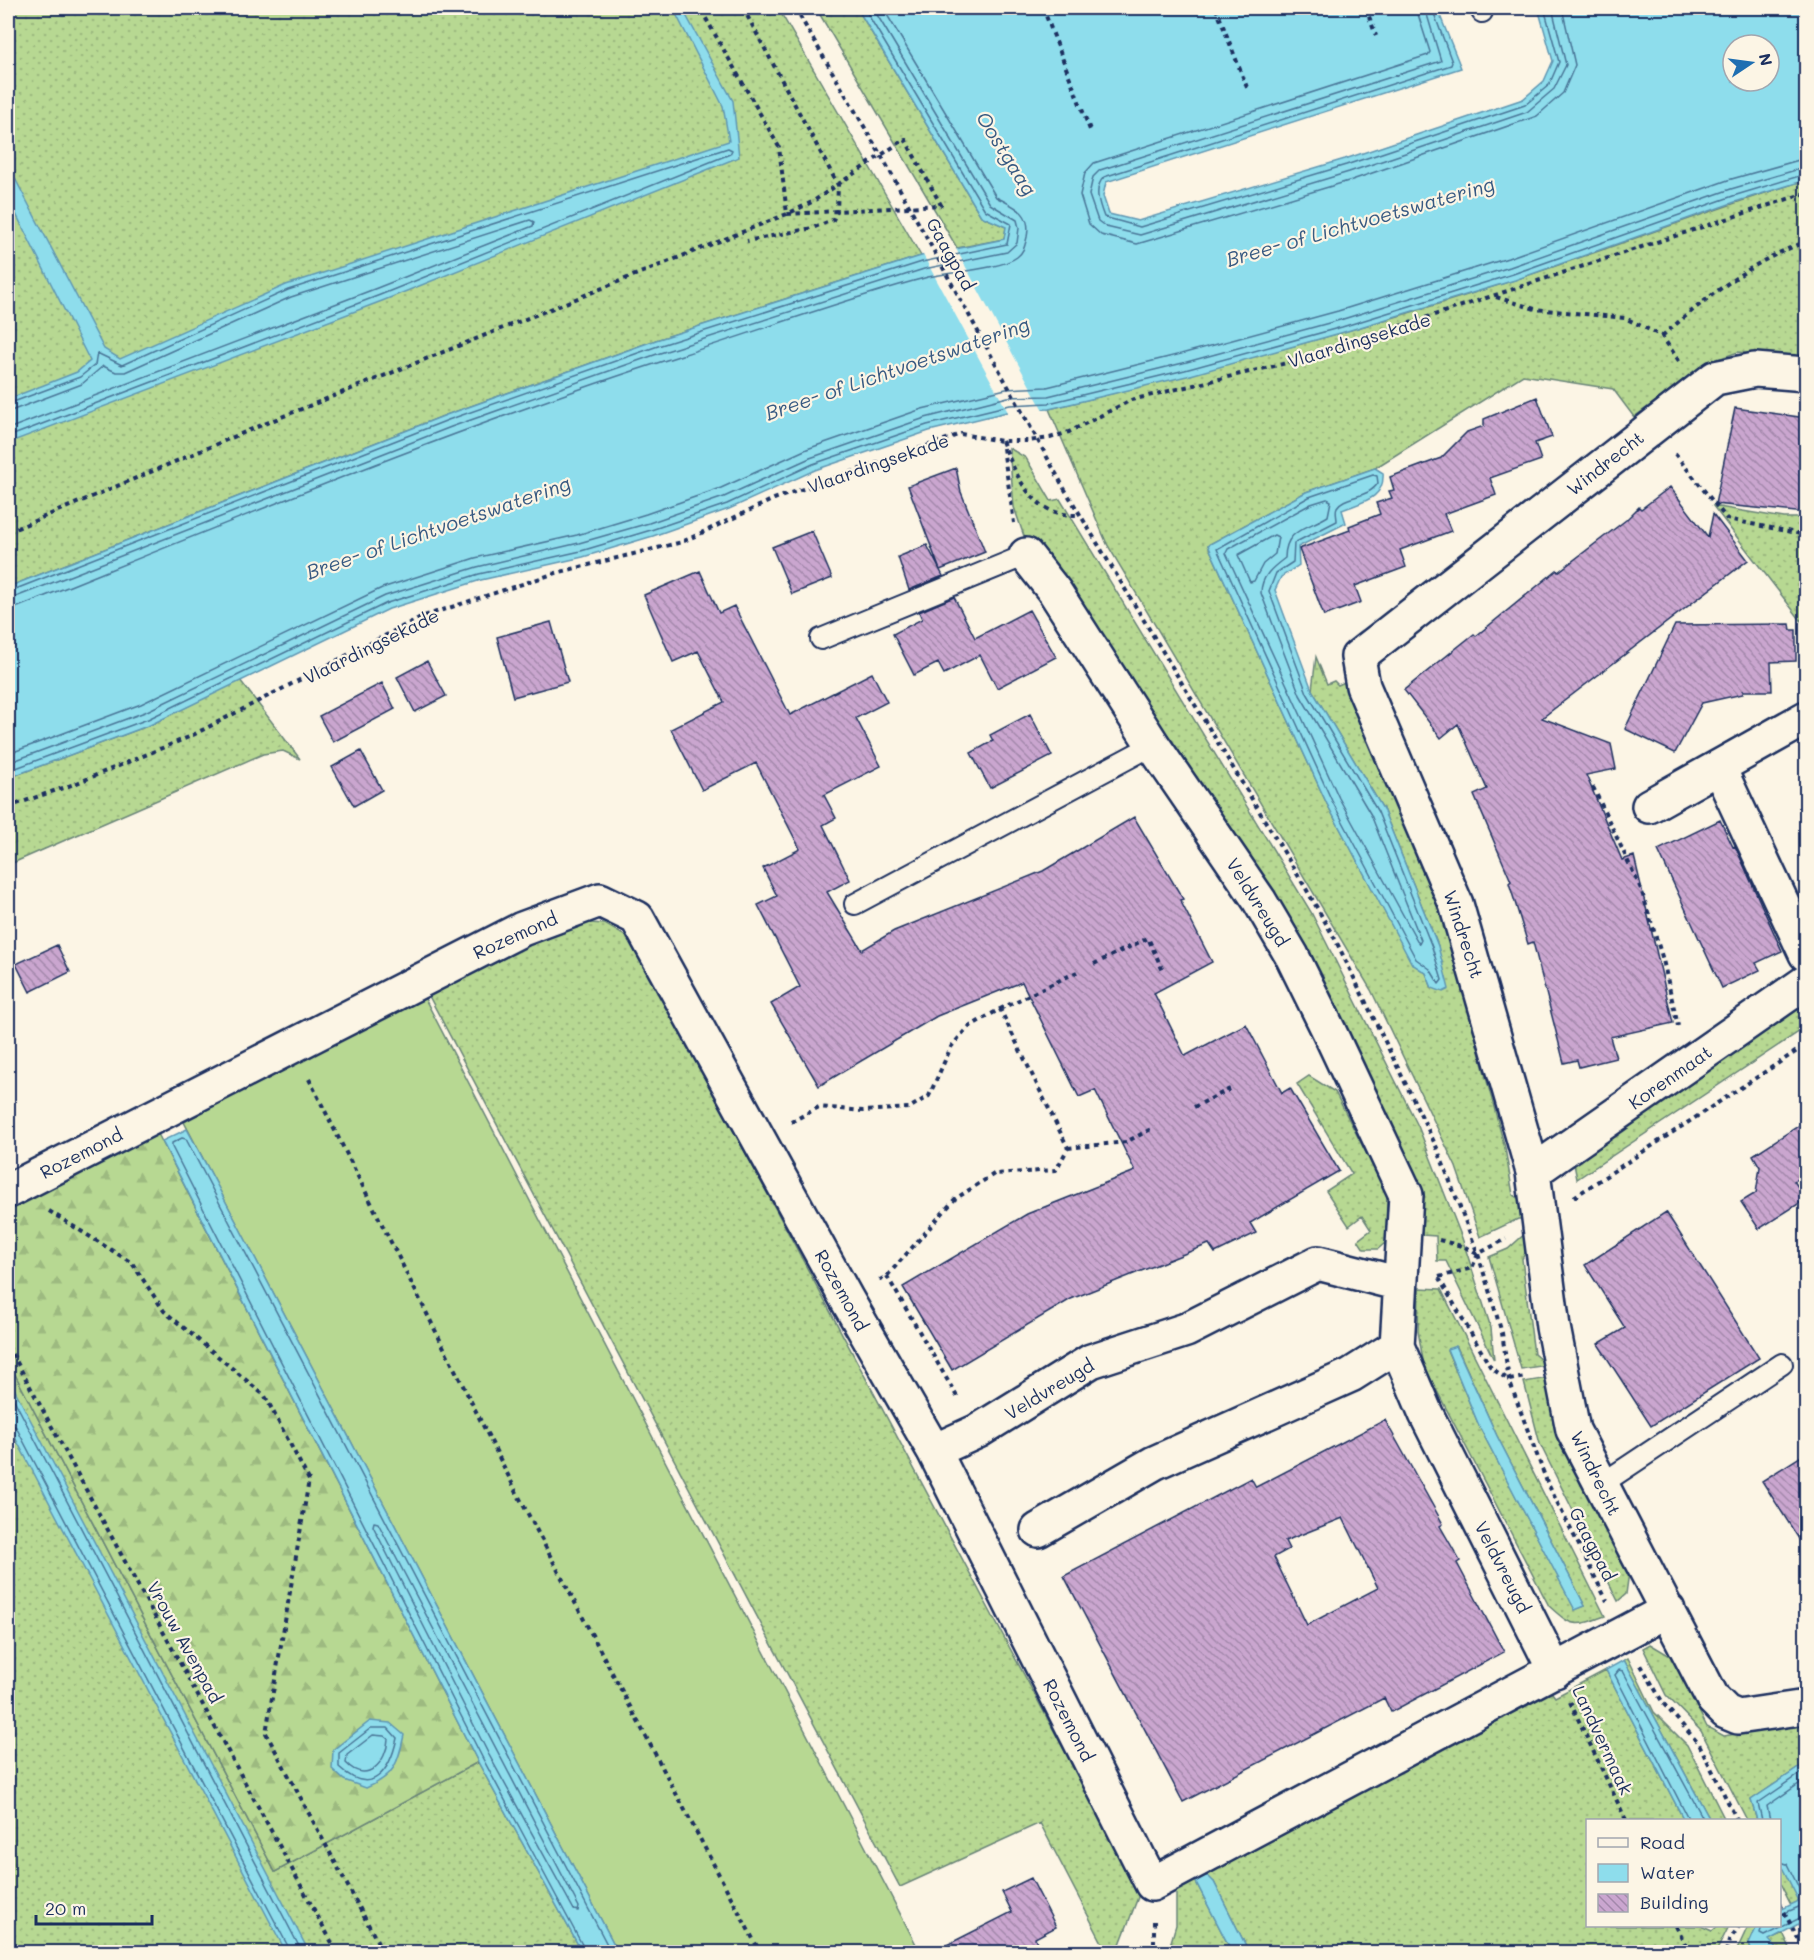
<svg xmlns="http://www.w3.org/2000/svg" width="1814" height="1960" font-family="Mali,sans-serif">
	<style>
		.grass { fill: url(#grass-dots); stroke: #698478; stroke-width: 1.5; fill-rule: evenodd }
		.forest { fill: url(#forest-firs); stroke: #698478; stroke-width: 1.5 }
		.garden { fill: #b7d892; stroke: #698478; stroke-width: 1.5 }
		.water { fill: #8eddec; stroke: #6097b3; stroke-width: 1.5; fill-rule: evenodd }
		.pier { fill: #fcf5e5 }
		.lines { fill: none; stroke-linecap: round; stroke-linejoin: round }
		.shore { stroke: #497597; stroke-width: 1.5 }
		.building { fill: url(#building-back-hatch); stroke: #1b2f5e; stroke-width: 1.5; fill-rule: evenodd }
		.service-casing { stroke: #1b2f5e; stroke-width: 24 }
		.minor-casing { stroke: #1b2f5e; stroke-width: 38 }
		.path { stroke: #1b2f5e; stroke-width: 4; stroke-dasharray: 4.5 4.5; stroke-linecap: butt }
		.service { stroke: #fcf5e5; stroke-width: 20 }
		.minor { stroke: #fcf5e5; stroke-width: 33 }
		.path-bridge { stroke: #1b2f5e; stroke-width: 4; stroke-dasharray: 4.5 4.5; stroke-linecap: butt }
		.labels { text-anchor: middle; dominant-baseline: central; stroke-width: 4.5; stroke-linejoin: round; paint-order: stroke }
		.street-label { font-size: 18px; fill: #1b2f5e; stroke: #fcf5e5 }
		.water-label { font-size: 20px; font-style: italic; fill: #385a82; stroke: #fcf5e5 }
	</style>
	<defs>
		<pattern id="grass-dots" width="8" height="8" patternUnits="userSpaceOnUse" patternTransform="scale(1.5)"><rect width="8" height="8" fill="#b7d892"/><path d="M2 2h.1M6 6h.1" fill="none" stroke="#9dba80" stroke-width="1.8" stroke-linecap="round"/></pattern>
		<pattern id="forest-firs" width="22" height="20" patternUnits="userSpaceOnUse" patternTransform="scale(1.5)"><rect width="22" height="20" fill="#b7d892"/><path d="M5 1l3.5 6h-7zM16 11l3.5 6h-7z" fill="#9dba80"/></pattern>
		<pattern id="building-back-hatch" width="6" height="6" patternUnits="userSpaceOnUse" patternTransform="scale(1.5)"><rect width="6" height="6" fill="#caa6cf"/><path d="M-1 5l2 2M0 0l6 6M5-1l2 2" fill="none" stroke="#a388ab"/></pattern>
	</defs>
	<rect width="100%" height="100%" fill="#fcf5e5"/>
	<filter id="ink" filterUnits="userSpaceOnUse"><feTurbulence type="fractalNoise" baseFrequency=".0167" numOctaves="2"/><feDisplacementMap in="SourceGraphic" scale="12" xChannelSelector="R" yChannelSelector="G"/><feConvolveMatrix kernelMatrix="1 2 1 2 8 2 1 2 1" color-interpolation-filters="sRGB"/></filter>
	<g filter="url(#ink)">
		<path class="grass" d="M8 8H778L921 256 656 340 446 415 8 587Z
			M816 8H857L981 216 1006 227 1004 239 957 248Z
			M1806 180V362L1738 352 1710 362 1634 417 1613 389 1523 375 1375 468 1306 492 1208 545 1327 804 1412 963 1426 973 1432 988 1438 946 1383 809 1312 690 1316 657 1327 684 1334 681 1338 685 1347 681 1440 896 1484 1031 1477 1044 1505 1148 1513 1195 1524 1202 1526 1219H1518L1480 1237 1456 1167 1371 990 1107 544 1049 409C1206 371 1361 330 1514 280 1612 248 1708 210 1806 180Z
			M1009 448 1026 458 1051 501 1060 499 1311 912 1418 1126 1462 1238 1491 1328 1494 1360 1446 1261H1437L1436 1236 1422 1235 1418 1184 1028 548 1014 507Z
			M1713 506 1784 518H1806V627Z
			M240 680 300 759 283 751 263 754 8 865V778L150 725Z
			M575 922 605 924 632 940 1140 1892 1117 1952H1107L1040 1823 900 1887 429 996Z
			M1794 1004 1803 1015 1806 1014V1027L1577 1179 1574 1164Z
			M1309 1076 1335 1092 1387 1194 1386 1242 1378 1249H1364L1358 1240 1371 1230 1362 1216 1349 1226 1326 1191 1352 1174 1297 1084Z
			M1528 1231 1530 1244 1522 1259 1534 1354 1547 1365 1521 1369 1489 1257 1508 1249Z
			M1419 1288 1441 1289 1605 1616C1575 1627 1573 1628 1549 1606L1424 1366 1418 1331ZM1457 1347 1497 1436 1585 1606 1575 1609 1480 1428 1447 1350Z
			M8 1361 275 1872 478 1762 582 1952H8Z
			M1548 1378 1629 1572 1626 1594 1618 1601 1540 1444 1524 1382Z
			M1650 1644 1672 1657 1707 1727 1724 1736 1806 1722V1763L1751 1800 1757 1820H1747L1701 1731 1666 1695 1643 1648Z
			M1628 1658 1654 1712 1687 1745 1725 1820H1710L1624 1660Z
			M1606 1670 1684 1820H1588V1926H1701L1712 1931 1718 1926H1729L1716 1952H1659L1654 1948 1624 1952H1249L1214 1882H1196L1232 1952H1168L1176 1925V1893L1184 1879 1549 1689 1555 1697Z
			M1780 1863 1800 1901 1791 1905 1780 1883Z
			M1748 1926H1757L1749 1944 1752 1952H1736Z
			M1783 1933 1792 1952H1780L1768 1940Z"/>
		<path class="forest" d="M154 1126 478 1762 275 1872 8 1361V1208Z"/>
		<path class="garden" d="M422 993 920 1952H618L184 1122Z"/>
		<path class="water" d="M673 8H682L733 101 739 157 382 301 8 443V399L77 372 90 361 8 198V165L104 349 120 359 286 285 729 141 723 106Z
			M857 8H1437L1461 68 1106 182 1103 196 1109 214 1138 221 1345 159 1523 99 1544 81 1553 61 1538 8H1806V180L1735 202 1515 280 1344 332 1187 376 1049 409 1011 411 929 431 815 470 729 509 653 536 583 557 481 580 389 609 150 725 8 778V587L446 415 656 340 921 256 1004 239 1006 227 981 216ZM1733 45H1769V81H1733Z
			M1375 468 1383 473C1385 499 1362 502 1342 510L1346 523 1298 547 1299 565 1281 577 1275 590 1312 690 1383 809 1438 946 1449 989 1443 992 1432 988 1426 973 1412 964 1327 804 1208 545 1306 492Z
			M187 1129 217 1185 618 1952H582L478 1762 162 1141Z
			M1456 1346 1497 1436 1585 1606 1575 1610 1480 1428 1447 1349Z
			M8 1377 309 1952H286L8 1424Z
			M1624 1660 1710 1820H1684L1606 1670Z
			M370 1721 390 1723 404 1735C398 1763 395 1776 366 1788L344 1780 332 1769 333 1750Z
			M1806 1763V1920L1769 1940 1780 1952H1752L1749 1944 1757 1926H1780V1910L1799 1901 1780 1863V1820H1757L1751 1800Z
			M1201 1876H1208L1214 1882 1249 1952H1232L1196 1882Z"/>
		<path class="pier" d="M954 245 1044 412 1009 414 922 253Z"/>
		<g class="lines">
			<path class="shore" d="M1416 8 1430 52 1428 55 1094 163 1085 173 1080 195 1089 224 1101 235 1137 244 1352 180 1537 116 1563 93 1575 65 1562 8
				M1425 8 1441 61 1100 170 1093 177 1089 195 1098 221 1106 227 1140 235 1349 172 1527 112 1554 89 1566 65 1552 8
				M1432 8 1452 62 1451 65 1104 177C1093 188 1099 204 1104 217L1140 227 1346 165 1525 105 1549 85 1559 62 1544 8
				M8 404 80 377 95 365 97 353 122 365 288 290 728 148 732 150 730 154 380 295 8 437
				M8 412 82 384 103 366 116 372H125L291 297 530 220 534 222 533 226 377 288 8 429
				M1373 475 1377 476 1378 483C1368 499 1344 495 1337 507 1335 511 1337 517 1337 521L1294 543 1293 562 1276 573 1269 591 1307 693 1378 812 1432 947 1442 980 1439 984 1430 969 1416 959 1332 801 1217 549 1309 497Z
				M1327 499 1331 501 1328 516C1307 529 1285 529 1285 558 1273 567 1261 576 1261 593L1300 695 1371 815 1421 940 1419 944 1339 798 1226 553 1228 549 1311 504Z
				M1274 535 1278 537 1275 554 1263 564 1254 581 1250 582 1238 555Z
				M8 592 448 420 658 346 922 262 1007 244 1011 224 985 210 864 8
				M8 600 451 427 660 353 924 269 1007 252 1017 243 1019 228 1017 220 990 204 873 8
				M8 609 18 607C237 519 457 427 682 355 764 329 845 299 928 277 950 272 1002 269 1017 257 1024 252 1025 245 1027 237 1032 212 1015 207 996 197L883 8
				M8 754 141 704 382 588 475 558 577 535 646 514 721 488 807 449 922 409 1006 389 1047 387 1181 354 1338 311 1508 258 1728 180 1806 158
				M8 763 145 712 385 596 477 567 579 543 649 523 724 497 810 458 925 418 1008 397 1048 396 1183 363 1340 320 1510 267 1731 189 1806 167
				M8 771 148 719 387 603 479 574 581 551 651 530 727 504 813 464 927 425 1010 405 1049 403 1185 370 1342 327 1513 274 1733 196 1806 174
				M8 1388 302 1952
				M8 1423 16 1427 291 1952
				M374 1522 378 1523 579 1907 578 1911 574 1910 489 1755 373 1526Z
				M371 1728H388L397 1738C390 1771 372 1798 339 1767V1753Z
				M373 1735 384 1736 388 1739C387 1762 367 1785 346 1763L347 1755Z
				M1689 1820 1615 1675 1619 1670 1623 1671 1704 1820
				M1762 1820 1758 1803 1806 1770
				M1770 1820 1767 1806 1806 1779
				M1780 1862 1787 1864 1805 1900 1801 1906 1780 1915
				M1762 1926 1760 1934 1764 1936 1806 1915
				M586 1952 483 1759 172 1147V1143L182 1138 186 1139 611 1952"/>
		</g>
		<path class="building" d="M1537 397 1552 437 1535 443 1541 460 1490 478 1496 495 1444 514 1451 531 1400 550 1406 567 1355 586 1361 602 1324 616 1299 549 1350 530 1349 526 1380 514 1376 503 1392 498 1389 491 1394 490 1390 477 1441 458 1467 432 1484 426V419Z
			M1735 408 1806 418V513L1715 504Z
			M956 468 961 492 985 552 940 570 908 486Z
			M1670 487 1708 537 1713 514 1748 560 1542 718 1611 744 1616 769 1586 775 1622 860 1634 856 1673 1023 1610 1037 1616 1058 1579 1067 1577 1060 1564 1063 1533 942 1528 944 1509 883 1511 881 1474 795 1487 789 1458 724 1441 738 1404 690 1474 634 1476 636 1557 570 1558 572 1626 520 1639 507 1641 509Z
			M812 531 832 578 792 594 772 547Z
			M927 545 943 576 909 590 898 557Z
			M700 571 719 613 734 606 790 715 872 673 887 702 856 718 881 766 824 795 836 818 823 825 850 880 827 892 862 950 894 931 1043 871 1134 817 1183 899 1180 900 1212 962 1154 993 1185 1056 1246 1024 1282 1093 1290 1088 1339 1171 1250 1223 1256 1233 1215 1253 1209 1244 1071 1299 952 1370 903 1287 1027 1214 1135 1171 1095 1090 1079 1097 1022 982 937 1016 819 1086 771 1004 800 987 758 905 777 896 763 868 800 849 756 763 702 790 671 729 724 702 698 651 673 662 644 595Z
			M954 597 975 638 1029 610 1056 657 997 688 980 655 944 674 938 663 914 675 893 634 922 619 919 612Z
			M551 622 568 682 513 697 497 637Z
			M1790 624 1791 630H1796V661L1771 662 1772 691H1743V694L1702 703 1675 753 1625 729 1675 625Z
			M427 661 446 696 415 712 397 677Z
			M382 683 395 709 333 742 319 716Z
			M1030 714 1052 756 990 788 971 753 993 741 990 735Z
			M361 751 382 790 354 806 332 767Z
			M1720 820 1733 847 1735 846 1782 951 1756 963 1760 970 1722 988 1658 850Z
			M57 945 70 972 30 992 16 964Z
			M1806 1121V1173L1794 1181 1806 1199 1759 1229 1741 1202 1756 1193 1760 1167 1753 1155Z
			M1666 1212 1759 1358 1651 1426 1598 1344 1625 1328 1585 1265Z
			M1385 1420 1443 1524 1440 1526 1460 1561 1457 1563 1504 1652 1391 1712 1384 1698 1183 1802 1064 1576 1251 1478 1256 1487ZM1343 1518 1378 1588 1307 1625 1274 1557 1289 1549 1285 1541Z
			M1806 1453V1550L1762 1481Z
			M1031 1878 1056 1927 1035 1938 1042 1953H931L1012 1912 1002 1892Z"/>
		<g class="lines">
			<defs>
				<path id="service" d="M1480 8 1482 12
					M821 639 1026 555
					M855 904 1153 745
					M1600 1485 1782 1364"/>
				<path id="minor" d="M1806 374 1755 370 1715 378 1358 657 1363 686 1456 904 1533 1172 1553 1327 1573 1430 1713 1699 1726 1712 1738 1717 1806 1707
					M1026 555 1055 592 1153 745 1259 900 1292 956 1329 1031 1406 1195 1397 1346 1426 1414 1555 1671
					M1719 768 1806 954
					M1649 806 1806 718
					M1533 1172 1806 982
					M8 1191 522 929 600 900 637 918 846 1298 934 1451 1152 1884 1668 1610
					M934 1451 978 1431 1091 1361 1186 1330 1318 1263 1400 1284
					M1038 1530 1154 1463 1351 1375 1397 1346"/>
			</defs>
			<use href="#service" class="service-casing"/>
			<use href="#minor" class="minor-casing"/>
			<path class="path" d="M743 8 838 185 837 211 833 220 812 228 747 241
				M795 8 886 164
				M1043 8 1090 130
				M1216 8 1248 90
				M1366 8 1376 36
				M1496 297 1535 309 1625 318 1662 336 1679 361
				M1662 336C1707 298 1750 261 1806 242
				M1002 441C1018 479 1032 517 1080 515
				M1003 448 1014 523
				M1675 454 1727 519 1806 535
				M1064 488 1305 887 1335 939 1437 1148 1478 1254 1502 1333 1509 1380 1547 1482 1607 1601
				M8 532 269 422 787 214 812 202 905 139 941 205 787 214 779 147 700 8
				M1593 787 1641 889 1663 960 1678 1026
				M8 807 77 783 189 737 421 617 556 573 682 542 774 499 961 434 1002 441H1028L1050 438 1069 432 1131 400 1291 362 1806 193
				M1094 964 1148 938 1164 973
				M1000 1009 1079 971
				M309 1079 518 1495 760 1952
				M1194 1107 1230 1089
				M791 1122 819 1107 863 1111 909 1108 929 1096 951 1047 967 1028 1000 1009 1068 1148 1056 1170 994 1174 955 1199 887 1276 878 1281
				M1068 1148 1126 1142 1151 1129
				M1574 1197 1806 1045
				M49 1211 132 1263 164 1311 265 1396 309 1480 266 1733 383 1952
				M1439 1240 1465 1247 1477 1254
				M887 1276 959 1400
				M1439 1277 1472 1268 1478 1254 1506 1239
				M1439 1278 1491 1368 1509 1380 1525 1377
				M8 1346 337 1952
				M1641 1665 1663 1703 1699 1744 1737 1820
				M1570 1702 1626 1820
				M1780 1904 1805 1952
				M1154 1921V1952
				M1676 1926 1689 1952
				M1726 1952 1729 1941 1739 1926"/>
			<use href="#service" class="service"/>
			<use href="#minor" class="minor"/>
			<path class="path-bridge" d="M886 164 1064 488"/>
		</g>
	</g>
	<g class="labels">
		<g class="street-label">
			<text transform="translate(951 254) rotate(61)">Gaagpad</text>
			<text transform="translate(1359 340) rotate(-17)">Vlaardingsekade</text>
			<text transform="translate(878 463) rotate(-19)">Vlaardingsekade</text>
			<text transform="translate(1605 463) rotate(-38)">Windrecht</text>
			<text transform="translate(371 646) rotate(-26)">Vlaardingsekade</text>
			<text transform="translate(1258 902) rotate(58)">Veldvreugd</text>
			<text transform="translate(1464 934) rotate(72)">Windrecht</text>
			<text transform="translate(515 935) rotate(-24)">Rozemond</text>
			<text transform="translate(1670 1077) rotate(-35)">Korenmaat</text>
			<text transform="translate(81 1153) rotate(-27)">Rozemond</text>
			<text transform="translate(842 1290) rotate(61)">Rozemond</text>
			<text transform="translate(1049 1389) rotate(-31)">Veldvreugd</text>
			<text transform="translate(1596 1473) rotate(64)">Windrecht</text>
			<text transform="translate(1593 1544) rotate(63)">Gaagpad</text>
			<text transform="translate(1503 1567) rotate(63)">Veldvreugd</text>
			<text transform="translate(185 1642) rotate(61)">Vrouw Avenpad</text>
			<text transform="translate(1069 1720) rotate(63)">Rozemond</text>
			<text transform="translate(1603 1740) rotate(65)">Landvermaak</text>
		</g>
		<g class="water-label">
			<text transform="translate(1007 153) rotate(58)">Oostgaag</text>
			<text transform="translate(1360 221) rotate(-16)">Bree- of Lichtvoetswatering</text>
			<text transform="translate(897 368) rotate(-19)">Bree- of Lichtvoetswatering</text>
			<text transform="translate(438 527) rotate(-19)">Bree- of Lichtvoetswatering</text>
		</g>
	</g>
	<rect width="1814" height="1960" fill="none" stroke="#fcf5e5" stroke-width="30"/>
	<rect x="15" y="15" width="1784" height="1930" fill="none" stroke="#1b2f5e" stroke-width="2" filter="url(#ink)"/>
	<rect x="1586" y="1819" width="195" height="108" fill="#fcf5e5" stroke="#a2a6af" stroke-width="1.5"/>
	<rect x="1598" y="1838" width="30" height="9" fill="#fcf5e5" stroke="#a2a6af" stroke-width="1.5"/>
	<text x="1640" y="1849" font-size="18" fill="#1b2f5e">Road</text>
	<rect x="1598" y="1864" width="30" height="18" fill="#8eddec" stroke="#a2a6af" stroke-width="1.5"/>
	<text x="1640" y="1879" font-size="18" fill="#1b2f5e">Water</text>
	<rect x="1598" y="1894" width="30" height="18" fill="url(#building-back-hatch)" stroke="#a2a6af" stroke-width="1.5"/>
	<text x="1640" y="1909" font-size="18" fill="#1b2f5e">Building</text>
	<g transform="translate(1751 63) rotate(77)"><circle r="28" fill="#fcf5e5" stroke="#a2a6af" stroke-width="1.5"/>
	<path d="M0-4.5L10 22L0 15L-10 22Z" fill="#1f6fb2"/>
	<text y="-9" font-size="16" font-weight="bold" text-anchor="middle" fill="#1b2f5e">N</text>
	</g>
	<path d="M36 1915v9h116v-9" fill="none" stroke="#1b2f5e" stroke-width="3"/>
	<text x="45" y="1915" font-size="18" fill="#1b2f5e" stroke="#fcf5e5" stroke-width="4.5" paint-order="stroke">20 m</text>
</svg>
